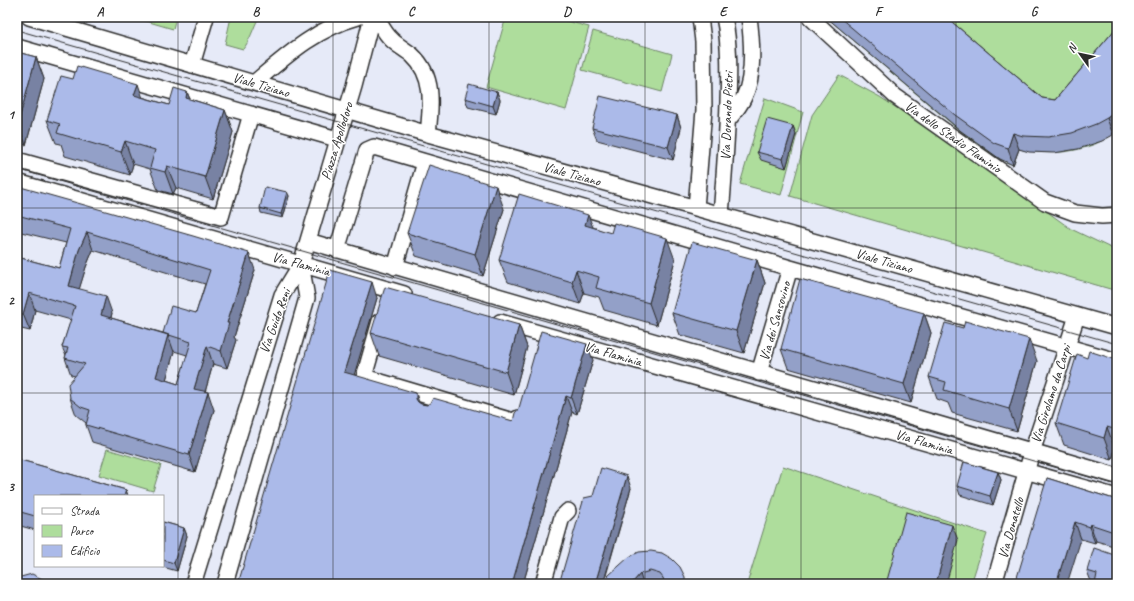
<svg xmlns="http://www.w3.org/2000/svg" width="1134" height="601" font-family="Caveat,sans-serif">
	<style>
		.green { fill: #aedd9c; stroke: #6c8464 }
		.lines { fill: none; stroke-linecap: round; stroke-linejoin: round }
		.minor-casing { stroke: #2b2b2b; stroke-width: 18 }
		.minor { stroke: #fff; stroke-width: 15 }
		.tram { stroke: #2b2b2b; stroke-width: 1 }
		.wall { fill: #93a0c8; stroke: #2b2b2b; fill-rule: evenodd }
		.shaded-wall { fill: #7882a3; stroke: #2b2b2b }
		.building { fill: #abbae9; stroke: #2b2b2b; fill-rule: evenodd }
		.grid { fill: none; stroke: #2b2b2b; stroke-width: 1; stroke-opacity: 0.55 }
		.labels { text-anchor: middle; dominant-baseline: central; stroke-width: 3; stroke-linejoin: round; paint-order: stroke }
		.street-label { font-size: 14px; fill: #2b2b2b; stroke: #fff }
		.neatline { fill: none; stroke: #2b2b2b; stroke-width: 1.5 }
		.grid-label { font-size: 13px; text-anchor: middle; font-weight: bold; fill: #2b2b2b }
	</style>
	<rect width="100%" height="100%" fill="#e6eaf8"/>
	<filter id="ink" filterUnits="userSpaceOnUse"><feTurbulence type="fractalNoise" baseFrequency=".025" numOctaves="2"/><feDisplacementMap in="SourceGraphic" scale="8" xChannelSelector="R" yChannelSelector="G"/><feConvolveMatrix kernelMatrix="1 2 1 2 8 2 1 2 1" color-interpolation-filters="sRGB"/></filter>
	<g filter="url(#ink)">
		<path class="green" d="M132 17H176L173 29Z
			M231 17H259C254 26 249 43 243 49L225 44Z
			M506 17H552L589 27 566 110 486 87Z
			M826 17H1117V131C1092 152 1050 157 1019 149L1013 165C998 159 985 151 972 141Z
			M593 31 672 54 662 92 582 70Z
			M839 75 880 97 980 163 1071 229 1117 251V291L790 196 812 115Z
			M765 98 803 112 781 195 740 184Z
			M107 449 161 465 153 491 99 475Z
			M783 466 987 534 971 584H747Z"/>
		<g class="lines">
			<defs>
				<path id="minor" d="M29 17 428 134 696 208 1117 327
					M376 17C381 25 385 34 392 40 398 46 406 50 412 55 435 76 431 106 428 134
					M810 17 895 96 1045 202 1075 213 1102 216 1117 215
					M17 47 337 139
					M192 65 206 17
					M254 83C286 56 317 28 358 17
					M728 120C734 113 740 106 744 97 755 75 752 41 749 17
					M17 160 221 217 251 114
					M17 182 404 294
					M696 208 704 110 703 41 700 17
					M721 215C724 178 727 140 728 102 729 74 730 45 724 17
					M308 241 1117 476
					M337 250 367 150 374 147 790 268 1117 361
					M395 267 425 162
					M380 321 364 377 516 422 518 418
					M500 322 1117 497
					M759 373 790 268
					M193 584 282 295 301 264 354 86 372 17
					M225 584 307 298 301 264
					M543 584 562 517 568 511
					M994 584 1032 452 1077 316"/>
			</defs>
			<use href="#minor" class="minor-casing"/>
			<use href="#minor" class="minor"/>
			<path class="tram" d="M17 30 1117 344
				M17 169 1117 485"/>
		</g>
		<path class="wall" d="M826 17H946L1042 98 1055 100 1117 27V131L1113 135 1102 141 1078 149 1054 153 1029 152 1019 149 1013 165 1000 159 961 131Z
			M17 52 36 57 44 79 26 145 17 143Z
			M187 92 190 99 225 110 233 132 213 199 176 188 173 194 158 190 150 169 133 164 130 175 65 156 61 144 56 143 47 120 142 97 169 105Z
			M497 92 500 100 496 114 468 107 465 98Z
			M677 115 681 128 673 160 597 140 592 128Z
			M793 126 796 134 786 168 761 160 757 152Z
			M17 186 255 270 234 337 236 340 227 368 213 364 205 392 214 410 195 472 92 442 86 425V423L76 415 70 398 75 376 71 375 65 358 66 356 62 347 71 320 35 310 30 331 17 328V257L59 268 66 243 17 231ZM93 250 205 284 196 313 163 333 111 318 112 313 79 289 86 267ZM174 351 187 355 178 384 166 380Z
			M287 192 289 196 283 218 261 213 260 208Z
			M504 209 483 276 416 256 407 233Z
			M593 227 675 260 657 325 604 310 599 297 584 293 580 304 508 282 499 260Z
			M757 260 765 283 744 353 680 335 672 313Z
			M377 298 354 375 421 404 513 421 593 360 577 414 572 412 523 584H238Z
			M924 313 931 333 911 403 788 368 781 349Z
			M519 325 527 347 514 395 379 356 371 333Z
			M1117 360V449H1115L1112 460 1064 445 1056 423Z
			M1037 361 1017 431 952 413 948 403 937 399 929 377Z
			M17 459 126 490 128 496H35V530L17 525Z
			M998 472 1001 480 993 505 960 495 957 486Z
			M1047 478 1117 500V547L1096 541 1095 543 1081 539Z
			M631 488 605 579 662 553 687 584H657L654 583 651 584H559Z
			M163 522 184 528 187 536 177 571 159 566H163Z
			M1117 556V584H1092L1087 571Z"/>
		<path class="shaded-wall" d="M36 57 44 79 26 145 18 123Z
			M138 84 146 107 134 95Z
			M187 92 196 115 186 98Z
			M497 92 500 100 496 114 493 106Z
			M225 110 233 132 213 199 205 177Z
			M1117 110V131L1113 135 1107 118Z
			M677 115 681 128 673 160 668 147Z
			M793 126 796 134 786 168 783 159Z
			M1013 133 1019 149 1013 165 1008 148Z
			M125 141 133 164 130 175 121 152Z
			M167 166 176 188 173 194 165 172Z
			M496 186 504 209 483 276 475 254Z
			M287 192 289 196 283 218 281 214Z
			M588 215 597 237 585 225Z
			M87 232 93 250 86 267 75 303 69 286 79 250Z
			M667 238 675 260 657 325 649 303Z
			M249 253 255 270 234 337 236 340 227 368 221 351 227 323Z
			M757 260 765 283 744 353 736 331Z
			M576 270 584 293 580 304 572 282Z
			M372 282 377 298 350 389 344 372Z
			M29 293 35 310 30 331 23 314Z
			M106 296 112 313 107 332 101 315Z
			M924 313 931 333 911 403 904 384Z
			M519 325 527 347 514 395 506 372Z
			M168 335 174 352 162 394 156 377Z
			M1029 339 1037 361 1017 431 1009 409Z
			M587 344 593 360 577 414 571 398Z
			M207 346 213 364 201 406 194 389Z
			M208 392 214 410 195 472 189 455Z
			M416 393 421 409 416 399Z
			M566 396 572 412 523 584H512Z
			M1107 427 1115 449 1112 460 1104 438Z
			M998 472 1001 480 993 505 990 496Z
			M627 476 631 488 603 584H595Z
			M126 490 128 496H124Z
			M1075 522 1081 539 1067 584H1056Z
			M1090 524 1096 541 1095 543 1089 527Z
			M952 525 958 540 946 584H939L937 580Z
			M184 528 187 536 177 571 174 563Z
			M640 574 643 584H633V582Z"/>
		<path class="building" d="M839 17H946L1042 98 1055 100 1117 27V110L1107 118 1096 124 1072 133 1048 137 1023 136 1013 133 1008 148 994 143 955 115Z
			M17 52 36 57 18 123H17Z
			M77 66 138 84 134 95 169 105 174 88 187 92 186 98 225 110 205 177 167 166 165 172 150 168 155 150 125 141 121 152 57 133 60 124 47 120 61 76 73 79Z
			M469 84 497 92 493 106 465 98Z
			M600 96 677 115 668 147 592 128Z
			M767 119 793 126 783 159 757 152Z
			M429 165 496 186 475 254 407 233Z
			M17 186 81 204 193 236 249 253 227 323H229L221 351 207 346 194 389 208 392 189 455 86 425 90 410 81 407 70 398 68 384 85 364 65 358 68 348 62 347 75 306 29 293 23 314 17 313V257L59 268 70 229 17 215ZM87 232 210 270 196 313 171 306 163 333 191 342 178 384 156 377 168 335 101 315 106 296 69 286 79 250Z
			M265 187 287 192 281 214 260 208Z
			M519 194 588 215 585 225 611 233 614 223 667 238 649 303 596 288 599 277 576 270 572 282 499 260Z
			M692 242 757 260 736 331 672 313Z
			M330 270 372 282 344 372 416 393V399L418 402 421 404 427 405 431 402 433 398 513 421 515 413 519 408 541 331 587 344 571 398 566 396 512 584H238Z
			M800 279 924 313 904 384 781 349Z
			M385 287 519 325 506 372 371 333Z
			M965 321 1029 339 1009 409 944 390 946 382 929 377 945 323 963 328Z
			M1089 351 1117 360V430L1107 427 1104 438 1056 423 1077 354 1087 358Z
			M17 459 126 490 124 496H35V516L17 511Z
			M964 462 998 472 990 496 957 486Z
			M601 468 627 476 595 584H559L584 498 593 496Z
			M1047 478 1117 500V533L1090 524 1089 527 1075 522 1056 584H1015Z
			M906 512 952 525 937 580 946 582 945 584H886Z
			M163 522 184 528 174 563 163 560Z
			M1094 548 1117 556V584H1095L1097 574 1087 571Z
			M651 551 662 553 672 559 680 567 685 577V584H665L663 578 660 574 650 571 640 574 633 582V584H599L629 557 639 552Z
			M32 574 48 582 54 584H17V578Z"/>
	</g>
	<path class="grid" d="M178 17V584M333 17V584M489 17V584M645 17V584M801 17V584M956 17V584M17 208H1117M17 393H1117"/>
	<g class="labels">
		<g class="street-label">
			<text transform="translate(261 85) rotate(16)">Viale Tiziano</text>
			<text transform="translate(727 116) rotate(-88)">Via Dorando Pietri</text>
			<text transform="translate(953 137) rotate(35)">Via dello Stadio Flaminio</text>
			<text transform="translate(337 141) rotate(-73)">Piazza Apollodoro</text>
			<text transform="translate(572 174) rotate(15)">Viale Tiziano</text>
			<text transform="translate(884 261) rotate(16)">Viale Tiziano</text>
			<text transform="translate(301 264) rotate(15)">Via Flaminia</text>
			<text transform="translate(275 321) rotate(-70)">Via Guido Reni</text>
			<text transform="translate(775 321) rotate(-74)">Via dei Sansovino</text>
			<text transform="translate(613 354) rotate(16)">Via Flaminia</text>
			<text transform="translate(1051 394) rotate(-72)">Via Girolamo da Carpi</text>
			<text transform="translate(924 442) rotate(16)">Via Flaminia</text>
			<text transform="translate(1011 528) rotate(-74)">Via Donatello</text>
		</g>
	</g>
	<rect width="1134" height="601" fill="none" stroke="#fff" stroke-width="44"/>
	<rect x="34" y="495" width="130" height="72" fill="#ffffff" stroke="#aaaaaa"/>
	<rect x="42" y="508" width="20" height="6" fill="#ffffff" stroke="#aaaaaa"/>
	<text x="70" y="515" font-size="12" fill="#2b2b2b">Strada</text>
	<rect x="42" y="525" width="20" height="12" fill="#aedd9c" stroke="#aaaaaa"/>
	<text x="70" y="535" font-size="12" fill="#2b2b2b">Parco</text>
	<rect x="42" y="545" width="20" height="12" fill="#abbae9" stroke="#aaaaaa"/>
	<text x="70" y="555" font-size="12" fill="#2b2b2b">Edificio</text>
	<g transform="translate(1080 54) rotate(303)" stroke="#ffffff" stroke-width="3" paint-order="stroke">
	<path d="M0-3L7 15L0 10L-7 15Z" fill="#2b2b2b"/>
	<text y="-6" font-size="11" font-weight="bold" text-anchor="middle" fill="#2b2b2b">N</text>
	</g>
	<rect x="22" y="22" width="1090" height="557" class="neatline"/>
	<g class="grid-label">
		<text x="100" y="16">A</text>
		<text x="256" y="16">B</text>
		<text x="411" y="16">C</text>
		<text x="567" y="16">D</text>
		<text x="723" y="16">E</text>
		<text x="878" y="16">F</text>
		<text x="1034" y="16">G</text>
		<text x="11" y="119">1</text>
		<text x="11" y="305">2</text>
		<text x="11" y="491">3</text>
	</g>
</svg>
